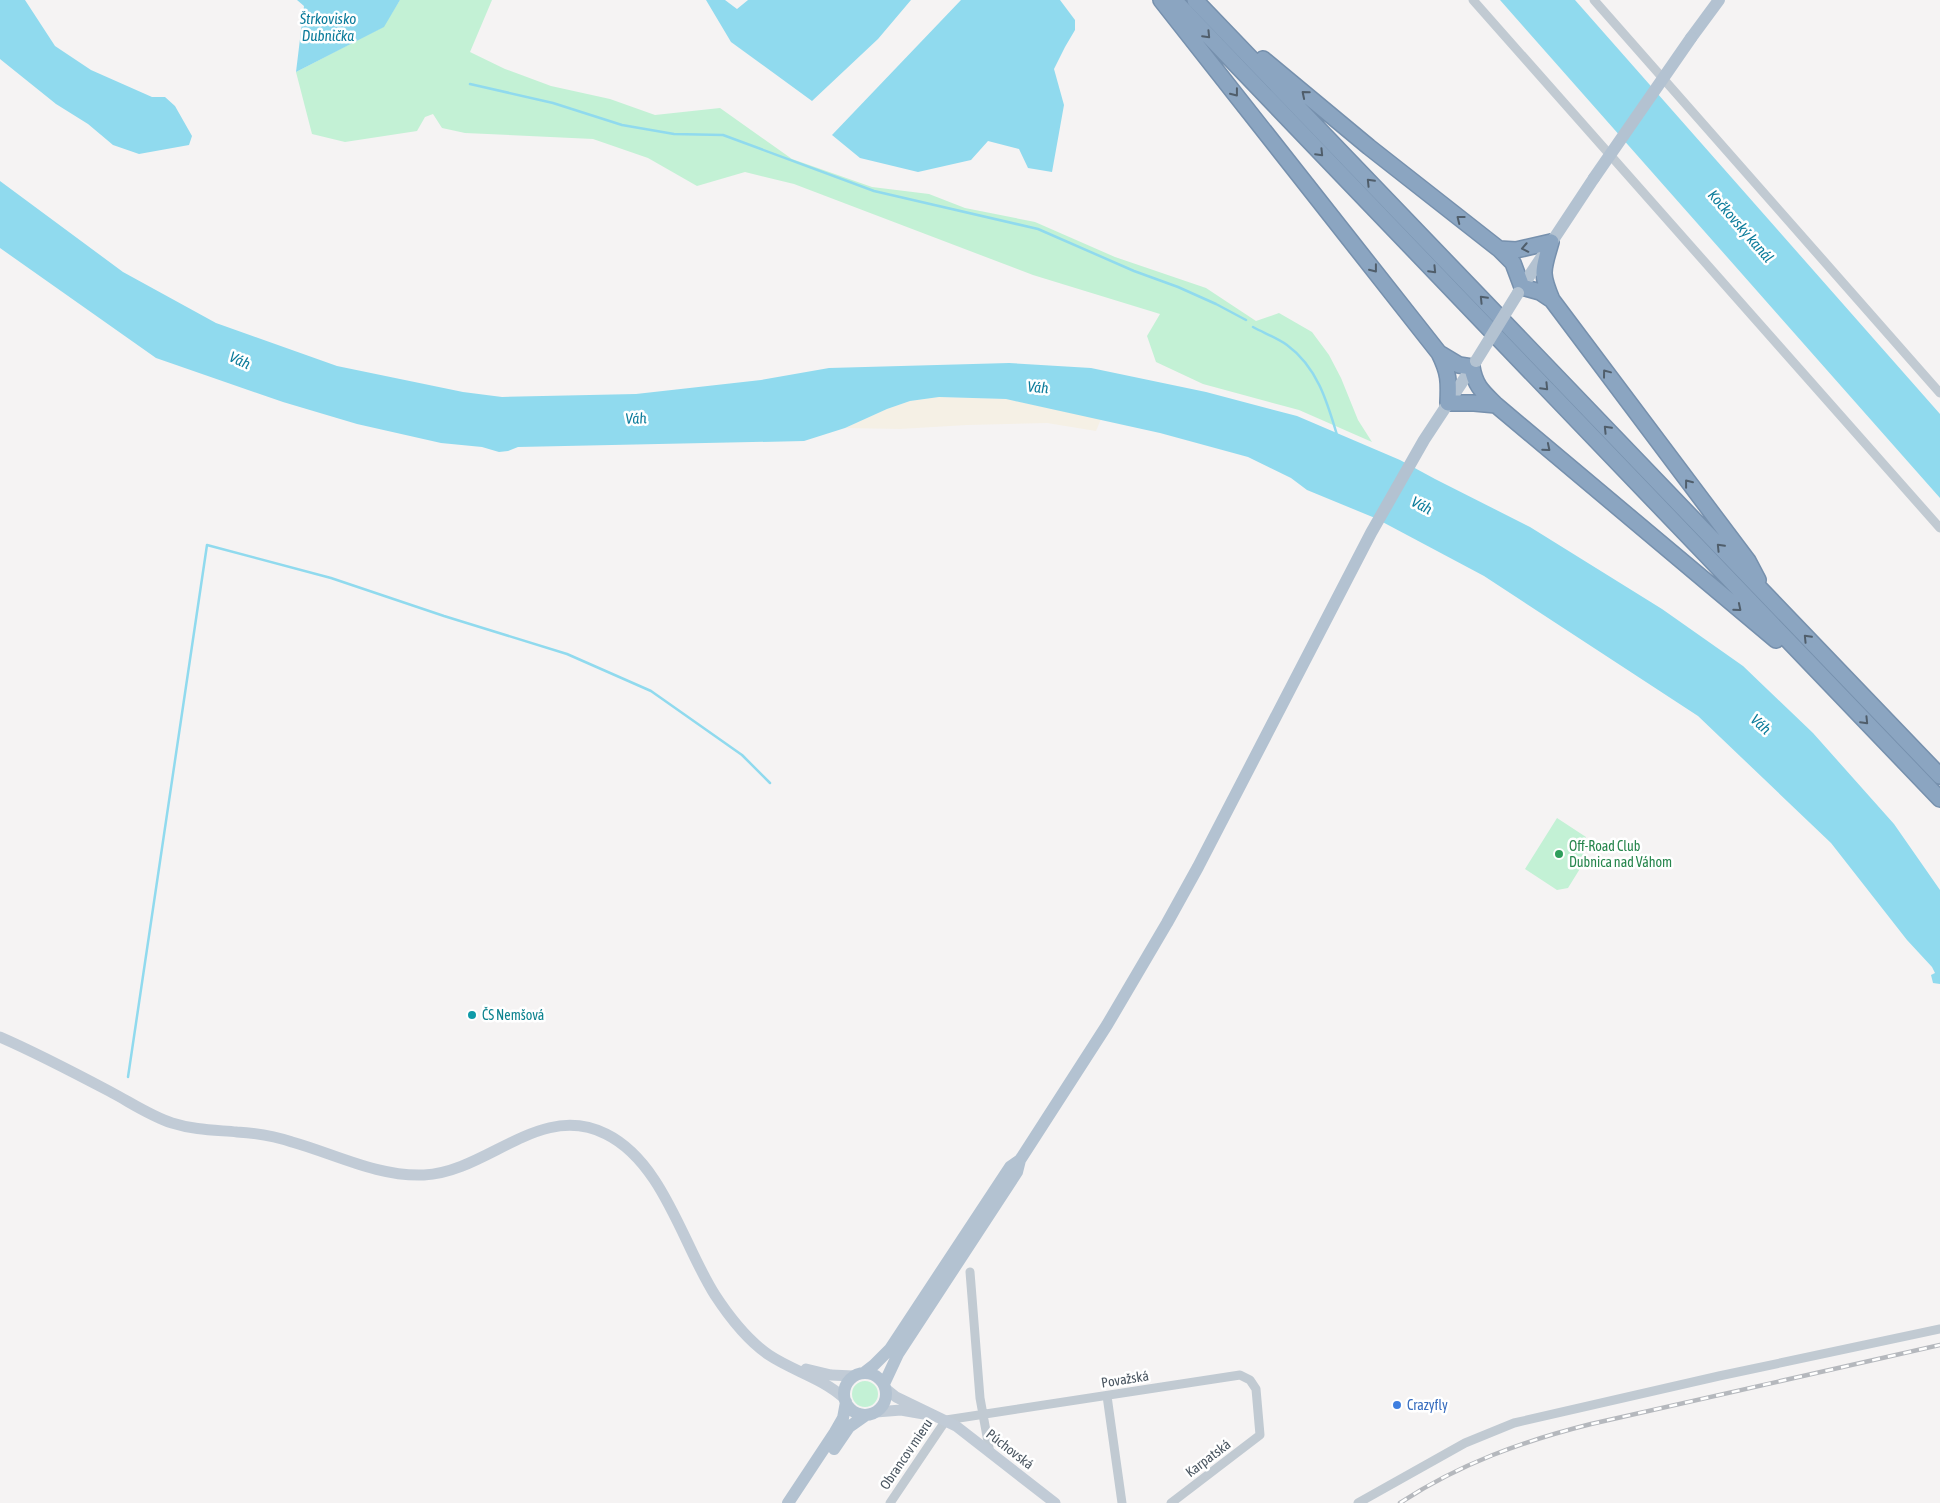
<svg xmlns="http://www.w3.org/2000/svg" width="1940" height="1503" font-family="'Asap Condensed',sans-serif">
	<style>
		.green { fill: #c3f1d5 }
		.sand { fill: #f5f0e5 }
		.water { fill: #90daee }
		.lines { fill: none; stroke-linecap: round; stroke-linejoin: round }
		.stream { stroke: #90daee; stroke-width: 2.5 }
		.highway-casing { stroke: #7690ad; stroke-width: 18 }
		.street { stroke: #c1cad2; stroke-width: 9 }
		.secondary { stroke: #c1cbd6; stroke-width: 11 }
		.primary { stroke: #b3c2d1; stroke-width: 12 }
		.highway { stroke: #8ba5c1; stroke-width: 15 }
		.rail-casing { stroke: #b5b8bd; stroke-width: 4.5 }
		.rail { stroke: #fff; stroke-width: 2.5; stroke-dasharray: 8; stroke-linecap: butt }
		.primary-bridge { stroke: #b3c2d1; stroke-width: 12 }
		.oneway { stroke: #505e6b }
		.leisure-dot { fill: #2e9e5b; stroke: #fff; stroke-width: 2 }
		.culture-dot { fill: #0f9aa8; stroke: #fff; stroke-width: 2 }
		.shop-dot { fill: #3f7fe0; stroke: #fff; stroke-width: 2 }
		.labels { text-anchor: middle; dominant-baseline: central; stroke-width: 5; stroke-linejoin: round; paint-order: stroke }
		.leisure-label { font-size: 14px; fill: #27864d; stroke: #fff; text-anchor: start }
		.culture-label { font-size: 14px; fill: #0d838f; stroke: #fff; text-anchor: start }
		.street-label { font-size: 14px; fill: #4a5661; stroke: #fff }
		.shop-label { font-size: 14px; fill: #366cbe; stroke: #fff; text-anchor: start }
		.water-label { font-size: 15px; font-style: italic; fill: #0c7c9b; stroke: #fff }
	</style>
	<rect width="100%" height="100%" fill="#f5f3f3"/>
	<path class="green" d="M400 0H492L470 52 505 69 551 86 610 99 655 115 720 108 792 159 872 187 929 194 965 208 1035 222 1115 257 1206 288 1256 321 1279 313 1312 332 1329 355 1341 378 1358 420 1372 442 1299 410 1203 384 1156 362 1147 336 1160 314 1033 275 794 184 745 172 697 186 648 158 593 139 465 133 442 128 433 114 425 117 417 131 345 142 312 134 296 72 383 27Z
		M1557 818 1586 837 1581 848 1586 859 1568 888 1557 890 1525 869Z
		M852 1394a13 13 0 1 1 26 0a13 13 0 1 1-26 0Z"/>
	<path class="sand" d="M938 397 1006 399 1101 419 1096 431 1047 423 967 425 900 429 845 428 887 409 910 401Z"/>
	<path class="water" d="M0 0H25L55 46 91 70 152 97H165L175 106 192 136 189 145 139 154 113 145 88 124 56 104 0 59Z
		M297 0H400L384 27 296 72 304 6Z
		M706 0H725L737 9 748 0H911L878 39 812 101 731 42Z
		M961 0H1060L1075 20V30L1065 47 1054 69 1064 105 1052 172 1028 168 1019 149 988 141 971 160 918 172 860 158 832 135Z
		M1500 0H1575L1940 414V498Z
		M0 181 123 272 216 323 337 366 463 392 502 397 636 394 761 380 829 368 1009 363 1091 368 1206 392 1297 416 1400 460 1435 479 1530 527 1662 609 1743 666 1813 733 1894 824 1940 890V984L1933 983 1931 975 1935 973 1932 967 1907 940 1831 843 1698 716 1484 576 1375 518 1307 490 1291 478 1248 457 1160 433 1006 399 939 397 910 401 887 409 845 428 804 441 518 447 508 451 499 452 482 447 441 443 357 424 283 402 156 358 0 248Z"/>
	<g class="lines">
		<path class="stream" d="M470 84 553 103 622 125 674 134 723 135 874 191 1038 229 1134 271 1178 287 1216 304 1246 320
			M1253 327C1264 333 1277 338 1287 345 1317 367 1327 401 1337 435
			M128 1077 207 545 331 578 444 616 567 654 651 691 742 755 770 783"/>
		<defs>
			<path id="highway" d="M1161 0 1439 353C1449 373 1449 381 1448 403H1474L1496 405
				M1174 0 1940 799
				M1195 0 1940 776
				M1263 59 1369 147 1499 249 1513 263 1522 287 1540 292 1552 300
				M1551 242C1543 270 1540 272 1552 300L1748 561 1758 580
				M1499 249 1516 250 1551 242
				M1439 353 1459 365 1472 367C1475 386 1483 392 1496 405L1776 640"/>
		</defs>
		<use href="#highway" class="highway-casing"/>
		<path class="street" d="M1473 0 1940 528
			M1594 0 1940 393
			M970 1272 980 1398 990 1453
			M1107 1396 1122 1503
			M890 1503 946 1420 1240 1375 1250 1380 1256 1389 1260 1435 1171 1503
			M1358 1503 1465 1443 1514 1423 1719 1376 1940 1329"/>
		<path class="secondary" d="M0 1037C37 1053 73 1072 109 1091 130 1102 150 1116 172 1123 194 1130 215 1130 237 1132 256 1133 274 1136 292 1142 335 1154 378 1177 424 1175 488 1172 540 1101 606 1134 663 1162 683 1245 715 1295 730 1318 747 1340 769 1355 793 1371 822 1378 844 1398
			M806 1369 831 1375 853 1376
			M886 1389 896 1397 956 1426 1055 1503
			M876 1412 901 1410 924 1414"/>
		<path class="primary" d="M1691 38 1719 0
			M1518 293 1594 178
			M865 1372 874 1365 890 1349 1010 1167 1020 1160
			M844 1394a21 21 0 1 1 42 0a21 21 0 1 1-42 0Z
			M884 1384 898 1354 1017 1172 1020 1160 1107 1025 1167 923 1198 867 1371 533 1424 440 1476 361
			M834 1449 849 1427 866 1415
			M788 1503 835 1432 843 1418 846 1402"/>
		<use href="#highway" class="highway"/>
		<defs>
			<path id="rail" d="M1400 1503C1459 1464 1523 1441 1591 1424L1940 1345"/>
		</defs>
		<use href="#rail" class="rail-casing"/>
		<use href="#rail" class="rail"/>
		<path class="primary-bridge" d="M1594 178 1691 38
			M1476 361 1518 293"/>
	</g>
	<defs><path id="oneway-chevron" d="M-2-3.5L2.5 0L-2 3.5" fill="none" stroke-width="1.6" stroke-linecap="round" stroke-linejoin="round" transform="scale(1.25)"/></defs>
	<g class="oneway">
		<use href="#oneway-chevron" transform="translate(1207 35) rotate(46)"/>
		<use href="#oneway-chevron" transform="translate(1235 93) rotate(52)"/>
		<use href="#oneway-chevron" transform="translate(1305 94) rotate(-140)"/>
		<use href="#oneway-chevron" transform="translate(1320 153) rotate(46)"/>
		<use href="#oneway-chevron" transform="translate(1370 182) rotate(-134)"/>
		<use href="#oneway-chevron" transform="translate(1460 219) rotate(-142)"/>
		<use href="#oneway-chevron" transform="translate(1525 248) rotate(169)"/>
		<use href="#oneway-chevron" transform="translate(1374 269) rotate(52)"/>
		<use href="#oneway-chevron" transform="translate(1433 270) rotate(46)"/>
		<use href="#oneway-chevron" transform="translate(1483 299) rotate(-134)"/>
		<use href="#oneway-chevron" transform="translate(1606 373) rotate(-127)"/>
		<use href="#oneway-chevron" transform="translate(1545 387) rotate(46)"/>
		<use href="#oneway-chevron" transform="translate(1607 429) rotate(-134)"/>
		<use href="#oneway-chevron" transform="translate(1547 448) rotate(40)"/>
		<use href="#oneway-chevron" transform="translate(1688 483) rotate(-128)"/>
		<use href="#oneway-chevron" transform="translate(1720 547) rotate(-134)"/>
		<use href="#oneway-chevron" transform="translate(1738 608) rotate(40)"/>
		<use href="#oneway-chevron" transform="translate(1807 638) rotate(-134)"/>
		<use href="#oneway-chevron" transform="translate(1865 721) rotate(46)"/>
	</g>
	<circle class="leisure-dot" cx="1559" cy="854" r="5"/>
	<circle class="culture-dot" cx="472" cy="1015" r="5"/>
	<circle class="shop-dot" cx="1397" cy="1405" r="5"/>
	<g class="labels">
		<g class="leisure-label">
			<text x="1569" y="846">Off-Road Club<tspan x="1569" dy="16">Dubnica nad Váhom</tspan></text>
		</g>
		<g class="culture-label">
			<text x="482" y="1015">ČS Nemšová</text>
		</g>
		<g class="street-label">
			<text transform="translate(1125 1379) rotate(-9)">Považská</text>
			<text transform="translate(1010 1449) rotate(38)">Púchovská</text>
			<text transform="translate(906 1454) rotate(-56)">Obrancov mieru</text>
			<text transform="translate(1208 1458) rotate(-37)">Karpatská</text>
		</g>
		<g class="shop-label">
			<text x="1407" y="1405">Crazyfly</text>
		</g>
		<g class="water-label">
			<text x="328" y="18">Štrkovisko<tspan x="328" dy="17">Dubnička</tspan></text>
			<text transform="translate(1741 226) rotate(49)">Kočkovský kanál</text>
			<text transform="translate(240 360) rotate(25)">Váh</text>
			<text transform="translate(1038 387) rotate(5)">Váh</text>
			<text transform="translate(636 418) rotate(-2)">Váh</text>
			<text transform="translate(1422 505) rotate(28)">Váh</text>
			<text transform="translate(1761 724) rotate(43)">Váh</text>
		</g>
	</g>
</svg>
